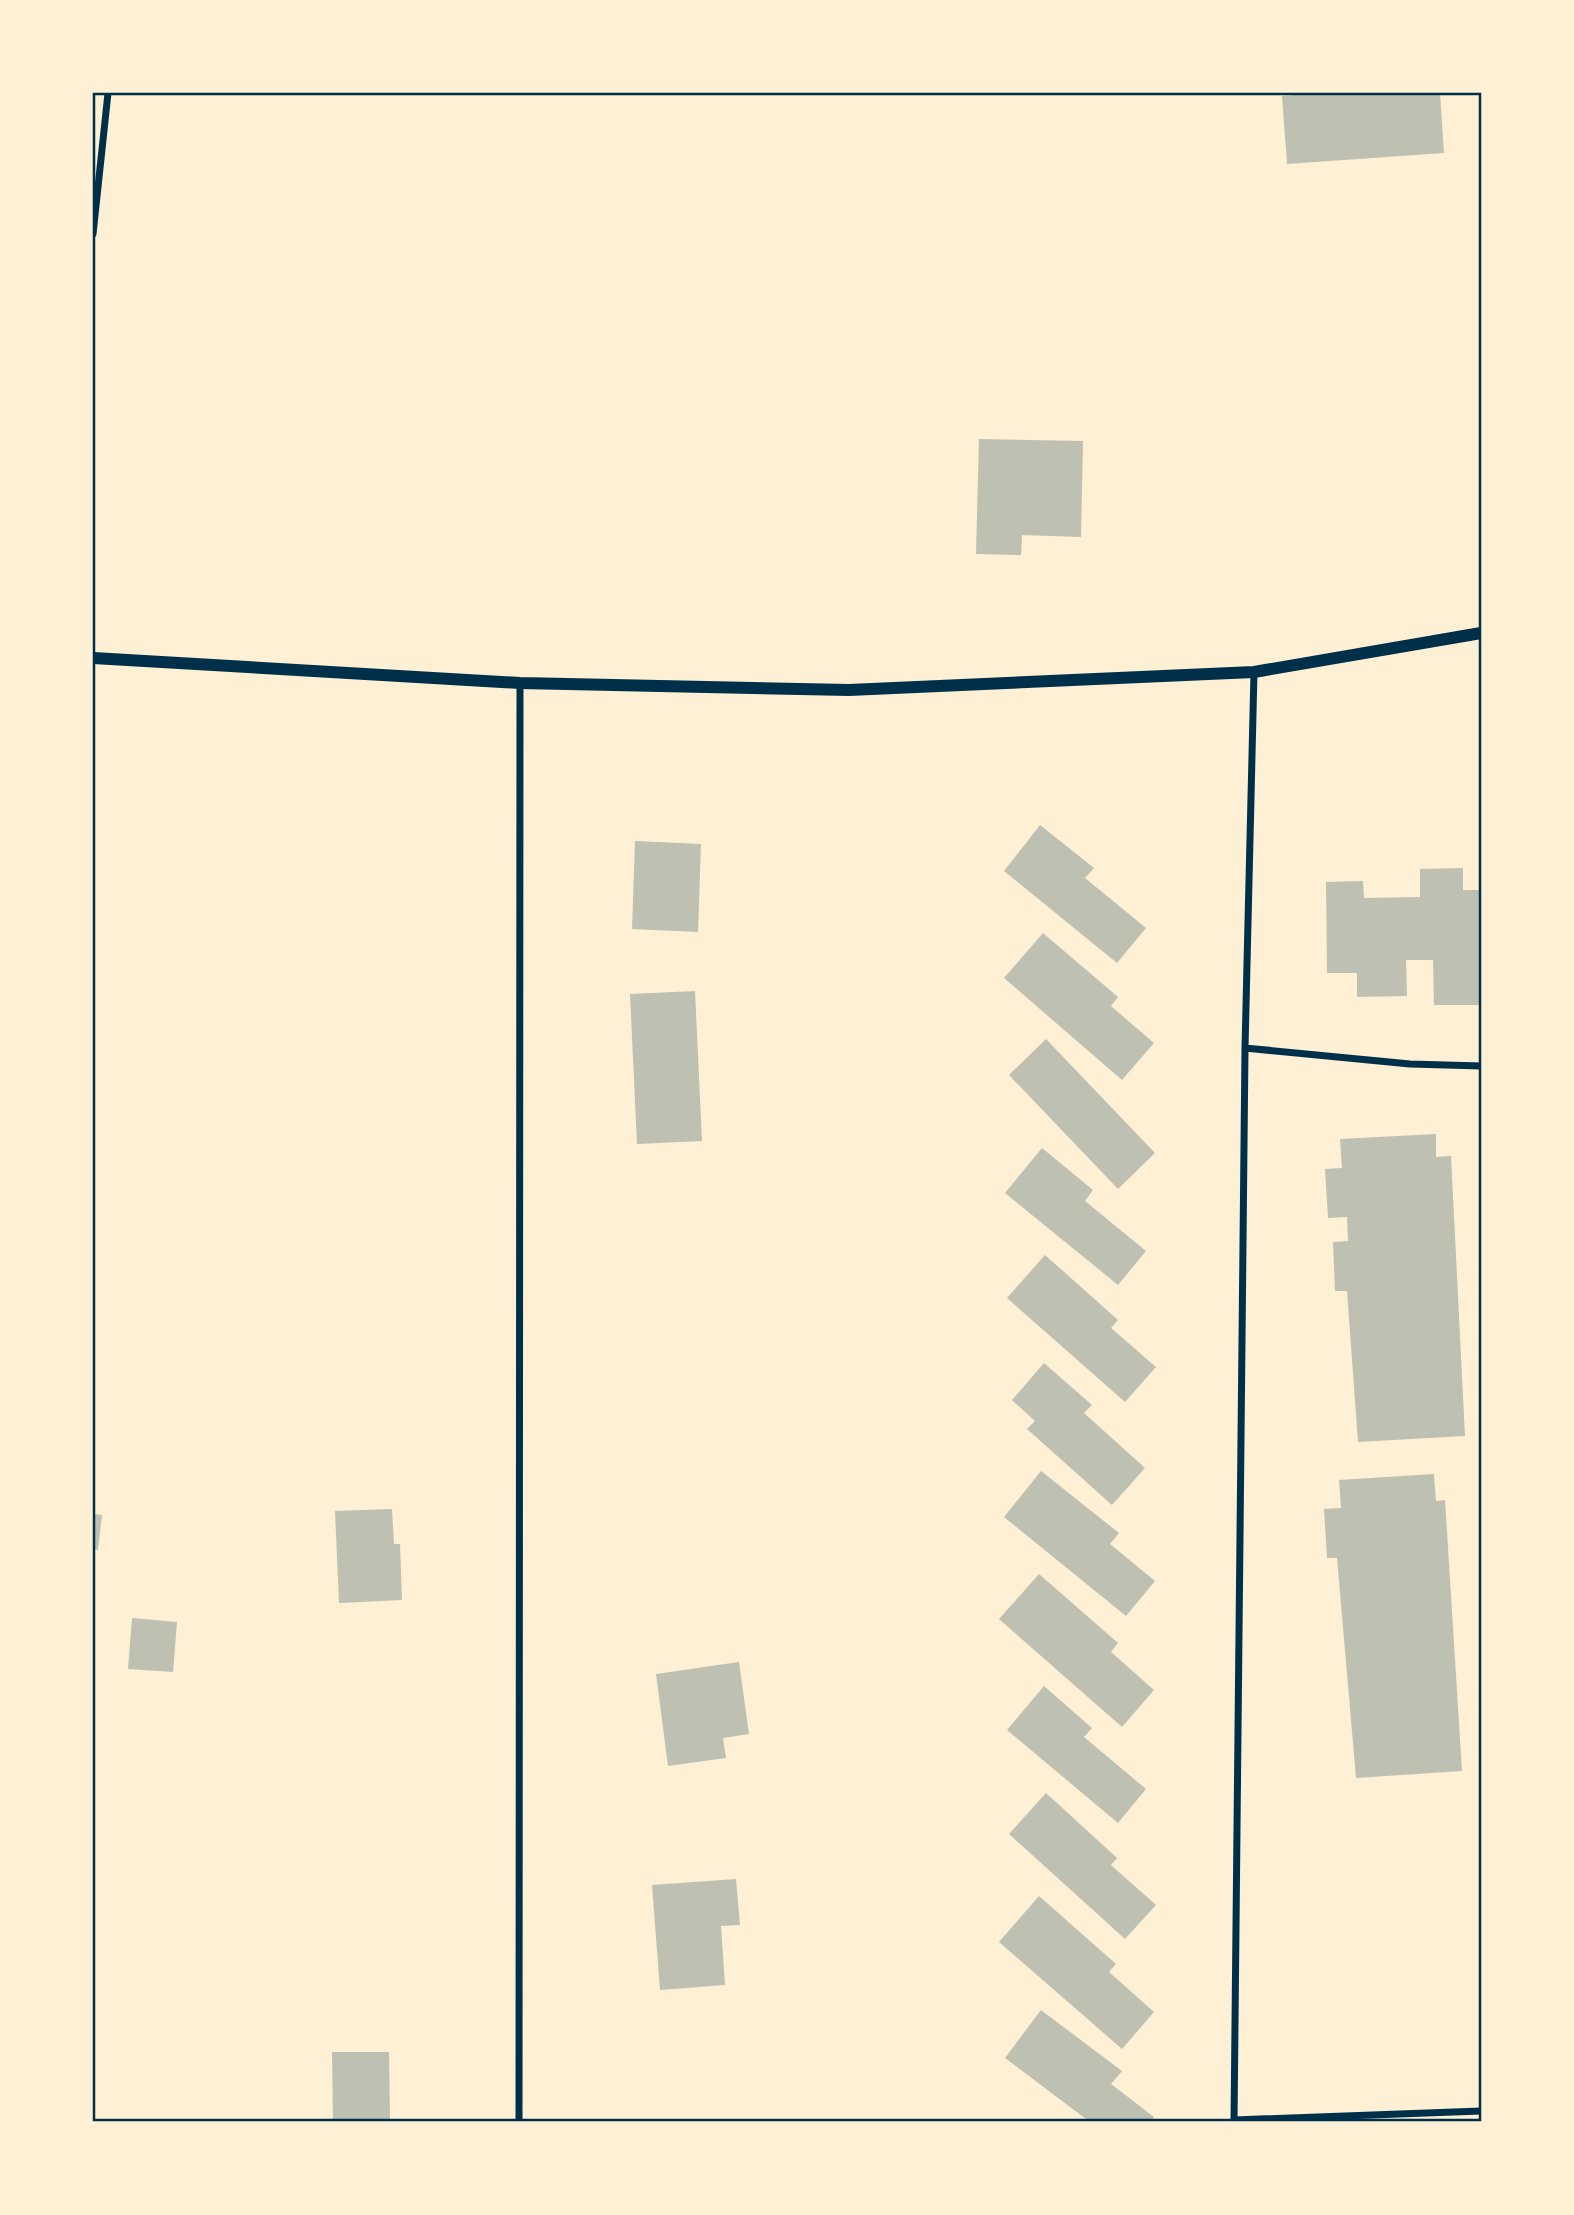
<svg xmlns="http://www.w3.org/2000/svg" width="1574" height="2215" font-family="'Libre Baskerville',serif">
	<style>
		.building { fill: #bec0b2 }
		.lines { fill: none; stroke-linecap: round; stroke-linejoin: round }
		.minor { stroke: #003049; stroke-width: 7 }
		.tertiary { stroke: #003049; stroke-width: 12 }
		.neatline { fill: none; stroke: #003049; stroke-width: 2.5 }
	</style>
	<rect width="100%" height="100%" fill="#fdf0d5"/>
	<path class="building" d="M1321 93H1440L1444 153 1287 164 1282 96Z
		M979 439 1083 441 1081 537 1022 535 1021 555 976 554Z
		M1040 825 1094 868 1085 878 1146 928 1117 963 1004 871Z
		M635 841 701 844 698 932 632 929Z
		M1463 868V890H1481V1005H1434L1433 960H1406L1407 996 1357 997V973H1327L1326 882 1363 881 1364 898 1420 897V869Z
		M1043 933 1118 997 1111 1006 1154 1043 1122 1080 1004 978Z
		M695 991 702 1141 637 1144 630 994Z
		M1046 1039 1155 1153 1118 1189 1009 1075Z
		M1436 1134V1157L1451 1156 1465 1436 1358 1442 1347 1291H1335L1333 1242 1348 1241 1347 1217 1328 1218 1325 1169 1342 1168 1340 1139Z
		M1042 1148 1093 1190 1085 1201 1146 1251 1118 1285 1005 1193Z
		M1045 1255 1118 1320 1111 1328 1156 1367 1125 1402 1007 1298Z
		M1044 1363 1092 1405 1084 1413 1145 1468 1112 1505 1027 1429 1035 1421 1012 1400Z
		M1041 1471 1119 1533 1110 1544 1155 1581 1126 1616 1004 1517Z
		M1434 1474 1436 1501 1445 1500 1462 1771 1356 1778 1337 1558H1327L1324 1509 1341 1508 1339 1480Z
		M392 1509 394 1544H400L402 1600 339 1603 335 1511Z
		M93 1514 102 1515 98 1550 93 1549Z
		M1039 1574 1118 1643 1111 1652 1154 1690 1122 1727 999 1619Z
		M132 1618 177 1622 173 1672 128 1669Z
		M739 1662 749 1734 723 1738 726 1758 668 1766 656 1674Z
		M1044 1686 1092 1728 1084 1737 1146 1789 1118 1823 1007 1730Z
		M1046 1793 1117 1858 1111 1865 1156 1905 1125 1939 1009 1834Z
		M736 1879 740 1925 721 1926 725 1985 660 1990 652 1885Z
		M1039 1896 1116 1964 1109 1972 1154 2012 1122 2049 999 1942Z
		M1041 2010 1122 2071 1111 2084 1154 2117 1151 2122H1090L1005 2058Z
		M332 2052H389L390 2122H333Z"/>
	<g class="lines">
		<path class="minor" d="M93 234 108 93
			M1245 1048 1410 1064 1481 1066
			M1234 2120 1481 2111
			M519 2122 520 683
			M1234 2122 1245 1048 1254 672"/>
		<path class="tertiary" d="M93 658 520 683 849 690 1254 672 1481 633"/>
	</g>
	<rect width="1574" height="2215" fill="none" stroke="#fdf0d5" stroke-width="189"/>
	<rect x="94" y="94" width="1386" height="2026" class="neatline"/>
</svg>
